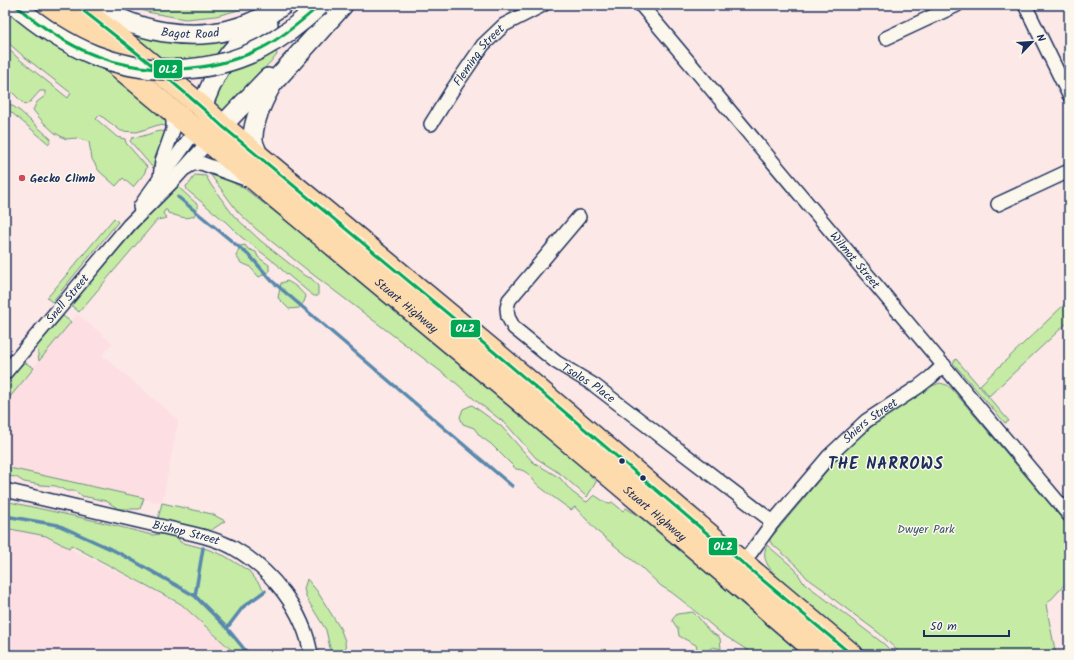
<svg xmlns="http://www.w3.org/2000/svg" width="1074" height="660" font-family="Kalam,sans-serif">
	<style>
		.built { fill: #fddee2 }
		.green { fill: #c5eba5; stroke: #708d82 }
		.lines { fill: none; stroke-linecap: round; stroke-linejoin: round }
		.stream { stroke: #5988ad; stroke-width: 3.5 }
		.street-casing { stroke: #1b2f5e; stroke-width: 16 }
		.secondary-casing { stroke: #1b2f5e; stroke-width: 22 }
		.highway-casing { stroke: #1b2f5e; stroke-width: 25 }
		.street { stroke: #fbf7ec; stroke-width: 13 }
		.secondary { stroke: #fbf7ec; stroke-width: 19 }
		.highway { stroke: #fedbac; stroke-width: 22 }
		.secondary-bridge-casing { stroke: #1b2f5e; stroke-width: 22; stroke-linecap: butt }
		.secondary-bridge { stroke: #fbf7ec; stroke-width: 19 }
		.bus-1-casing { stroke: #fbf7ec; stroke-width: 6 }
		.bus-1 { stroke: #00a651; stroke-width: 3 }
		.poi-dot { fill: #d1495b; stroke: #fbf7ec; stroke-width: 1.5 }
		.bus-dot { fill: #1b2f5e; stroke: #fbf7ec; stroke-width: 1.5 }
		.labels { text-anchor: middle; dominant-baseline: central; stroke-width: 3; stroke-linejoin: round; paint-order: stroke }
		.street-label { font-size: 12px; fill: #1b2f5e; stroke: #fbf7ec }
		.poi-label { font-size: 12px; font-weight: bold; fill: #1b2f5e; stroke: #fbf7ec; text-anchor: start }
		.park-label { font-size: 12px; fill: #3d556c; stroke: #fbf7ec }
		.district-label { font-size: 16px; font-weight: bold; letter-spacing: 1px; fill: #1b2f5e; stroke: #fbf7ec }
		.line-badge { stroke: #fbf7ec; stroke-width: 1.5 }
		.badge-label { font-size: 11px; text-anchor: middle; font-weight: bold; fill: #fff }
	</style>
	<rect width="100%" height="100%" fill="#fce8e6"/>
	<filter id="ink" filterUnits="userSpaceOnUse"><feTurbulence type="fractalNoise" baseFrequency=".025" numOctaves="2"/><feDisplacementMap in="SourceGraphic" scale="8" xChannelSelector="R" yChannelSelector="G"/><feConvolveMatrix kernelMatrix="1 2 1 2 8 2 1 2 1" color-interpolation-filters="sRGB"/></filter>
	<g filter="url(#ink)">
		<path class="built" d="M77 314 112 343 102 355 178 420 162 503 5 467V403Z
			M5 528 46 536 181 604 237 655H5Z"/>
		<path class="green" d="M130 5H248L235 11 216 16 185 19 147 12Z
			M5 6 28 25 99 61 164 114 168 126 158 125 137 132 121 131 100 115 96 119 117 137 125 139 126 143 147 167 144 174 133 187 123 178 116 186 99 171 92 159 89 142 77 138 66 139 55 133 43 122 33 110 37 102 45 96V91H40L31 101 25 105 13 93 5 89V46L19 59 68 98 71 93 22 55 5 40Z
			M127 31 235 36 225 52 214 55 183 59 152 57Z
			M276 50 277 55 226 109 221 113 212 103 226 70Z
			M5 101 20 111 51 139 49 144 5 107Z
			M160 131 167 132 156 164 153 168 130 141 132 138 143 136 155 132Z
			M213 172 245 189 271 209 388 303 575 458 596 482 587 497 562 475 536 458 506 424 475 400 456 383 311 273 256 229 238 212 210 174Z
			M195 175 206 176 211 185 234 216 261 241 305 276 311 278 318 286V296H314L311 294 282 270 278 265 240 236 227 223 187 190 186 186 190 183Z
			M175 184 198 205V208L194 216C185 220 178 216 168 213L167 210H165L163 214 167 218 157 220 79 312 71 305Z
			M114 218 118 222 52 302 47 298Z
			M245 245 248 249 256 252 258 257 269 265V272L259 277 249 266 241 263 236 256 240 246Z
			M287 281C291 283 296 286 299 289 301 291 303 294 306 296L304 302 299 308 289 309 278 298 281 283Z
			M1069 300V321L989 396 980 385Z
			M63 316 71 322 39 361 37 346Z
			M956 359 1009 421 1005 423 953 363Z
			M24 362 34 368 5 403V384Z
			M940 383 947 385 952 389 1069 527V580L1046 605 1056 655H902L879 633 836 601 824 590 807 578 797 566 770 542V539L835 461 854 442 877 422 895 409 932 386Z
			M472 405 501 426 533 462 560 478 572 492 583 500 587 502 594 495 608 504 612 502 623 511 626 508 658 529 740 602 803 655H755L722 634 684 602 671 592 661 586 641 567 598 532 575 507 571 510C560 502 550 495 540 487 531 480 530 470 516 469L491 444 480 436 474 428 463 424 460 417 463 409Z
			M5 467 144 498 140 509H119L106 501 82 496 75 491H67L56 486 41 485 24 482 16 477 5 476Z
			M5 501 101 522 152 535 160 534 177 536 180 542 207 549 225 556 249 571 265 591 243 607 227 628 249 655H237L181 604 71 545 69 548 46 536 5 528Z
			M162 503 212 514 225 521 210 531 158 519Z
			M767 545 795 569 803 582 884 644 895 655H865L779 579C770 569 760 559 767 545Z
			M307 579 317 591 340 628 345 641 346 655H330V648L326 630 307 599 304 589Z
			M693 612 699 618 709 631 720 638 721 649 713 647 705 652 697 649 696 645 679 636 678 629 672 620 677 614Z"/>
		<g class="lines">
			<path class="stream" d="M178 197 251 257 272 281 512 486
				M5 516 58 525 115 551 132 560 195 596 227 628 249 655
				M195 596 203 548
				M227 628 243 607 265 591"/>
			<defs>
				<g id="street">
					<path id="s1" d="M641 5 1069 515"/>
					<path d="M1025 5 1069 95"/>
					<path d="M886 38 957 5"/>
					<path id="s2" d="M431 124 453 89 483 45 504 25 543 5"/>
					<path d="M186 168C191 164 195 163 201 163L248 180"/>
					<path d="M160 178 162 161 173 130V121L170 109"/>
					<path d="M998 204 1069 171"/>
					<path d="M140 207C157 180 178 157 195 130"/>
					<path id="s3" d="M579 217 509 300 507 308 508 317 514 328 556 362 594 385 773 522"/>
					<path id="s4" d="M5 373 129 225 173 181 208 142"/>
					<path id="s5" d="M5 490 194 534C207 537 220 541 232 547 271 569 304 610 311 655"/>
					<path id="s6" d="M739 569 773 522 829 456 866 421 918 387 931 377 944 365"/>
				</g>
				<g id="secondary">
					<path id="s7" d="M97 5C135 32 188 41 233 29 251 24 268 15 283 5"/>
					<path d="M202 107C211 84 222 58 242 41 250 35 259 30 268 24"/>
					<path d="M222 126 268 78"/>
					<path d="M258 155C256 149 252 142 253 137 253 121 265 95 273 83L343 5"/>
				</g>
				<g id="highway">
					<path id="s8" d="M45 5C304 221 565 435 821 655"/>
					<path d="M76 5 125 43 202 107 222 126 500 357 702 529 852 655"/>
				</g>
			</defs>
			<use href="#street" class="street-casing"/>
			<use href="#secondary" class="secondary-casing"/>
			<use href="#highway" class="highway-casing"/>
			<use href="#street" class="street"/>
			<use href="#secondary" class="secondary"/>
			<use href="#highway" class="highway"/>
			<defs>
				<path id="secondary-bridge" d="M15 5C38 25 65 43 94 55 147 76 210 75 262 48 283 37 302 22 320 5"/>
			</defs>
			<use href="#secondary-bridge" class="secondary-bridge-casing"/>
			<use href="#secondary-bridge" class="secondary-bridge"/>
			<defs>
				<path id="bus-1" d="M15 5C39 25 65 44 94 55 148 76 209 74 262 48 283 37 302 21 320 5
					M76 5C126 44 176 83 222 126L500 357 702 529 852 655"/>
			</defs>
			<use href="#bus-1" class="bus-1-casing"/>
			<use href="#bus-1" class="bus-1"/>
		</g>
	</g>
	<circle class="poi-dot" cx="22" cy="178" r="4"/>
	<g class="bus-dot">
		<circle cx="622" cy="461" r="3.5"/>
		<circle cx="643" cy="478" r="3.5"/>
	</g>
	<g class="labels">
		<g class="street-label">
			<text stroke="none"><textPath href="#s7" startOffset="99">Bagot Road</textPath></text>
			<text stroke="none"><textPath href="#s2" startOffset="84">Fleming Street</textPath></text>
			<text stroke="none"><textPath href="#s1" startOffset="333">Wilmot Street</textPath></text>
			<text stroke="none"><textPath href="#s4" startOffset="97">Snell Street</textPath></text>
			<text stroke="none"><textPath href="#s8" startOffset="470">Stuart Highway</textPath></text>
			<text stroke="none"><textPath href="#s3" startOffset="231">Tsolos Place</textPath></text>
			<text stroke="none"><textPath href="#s6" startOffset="199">Shiers Street</textPath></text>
			<text stroke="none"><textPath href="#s8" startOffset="794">Stuart Highway</textPath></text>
			<text stroke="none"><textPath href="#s5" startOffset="186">Bishop Street</textPath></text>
		</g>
		<g class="poi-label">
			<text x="30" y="178">Gecko Climb</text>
		</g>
		<g class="park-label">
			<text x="926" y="529">Dwyer Park</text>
		</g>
		<g class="district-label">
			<text x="886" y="464">THE NARROWS</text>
		</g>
	</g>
	<g class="line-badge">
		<rect x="153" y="59" width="30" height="20" rx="4" fill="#00a651"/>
		<rect x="450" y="319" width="31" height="19" rx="4" fill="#00a651"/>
		<rect x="708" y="537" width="30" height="19" rx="4" fill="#00a651"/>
	</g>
	<g class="badge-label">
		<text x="168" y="73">OL2</text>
		<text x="465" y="332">OL2</text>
		<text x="723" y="550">OL2</text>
	</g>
	<rect width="1074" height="660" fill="none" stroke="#fbf7ec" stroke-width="20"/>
	<rect x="10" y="10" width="1054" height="640" fill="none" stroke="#1b2f5e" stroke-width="1.5" filter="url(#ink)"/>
	<g transform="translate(1032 42) rotate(65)" stroke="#fbf7ec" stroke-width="3" paint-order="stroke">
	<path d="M0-3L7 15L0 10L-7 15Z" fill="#1b2f5e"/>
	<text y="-6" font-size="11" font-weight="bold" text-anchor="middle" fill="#1b2f5e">N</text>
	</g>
	<path d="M924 630v6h85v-6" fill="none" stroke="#1b2f5e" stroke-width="2"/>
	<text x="930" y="630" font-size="12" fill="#1b2f5e" stroke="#fbf7ec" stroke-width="3" paint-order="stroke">50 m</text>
</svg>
